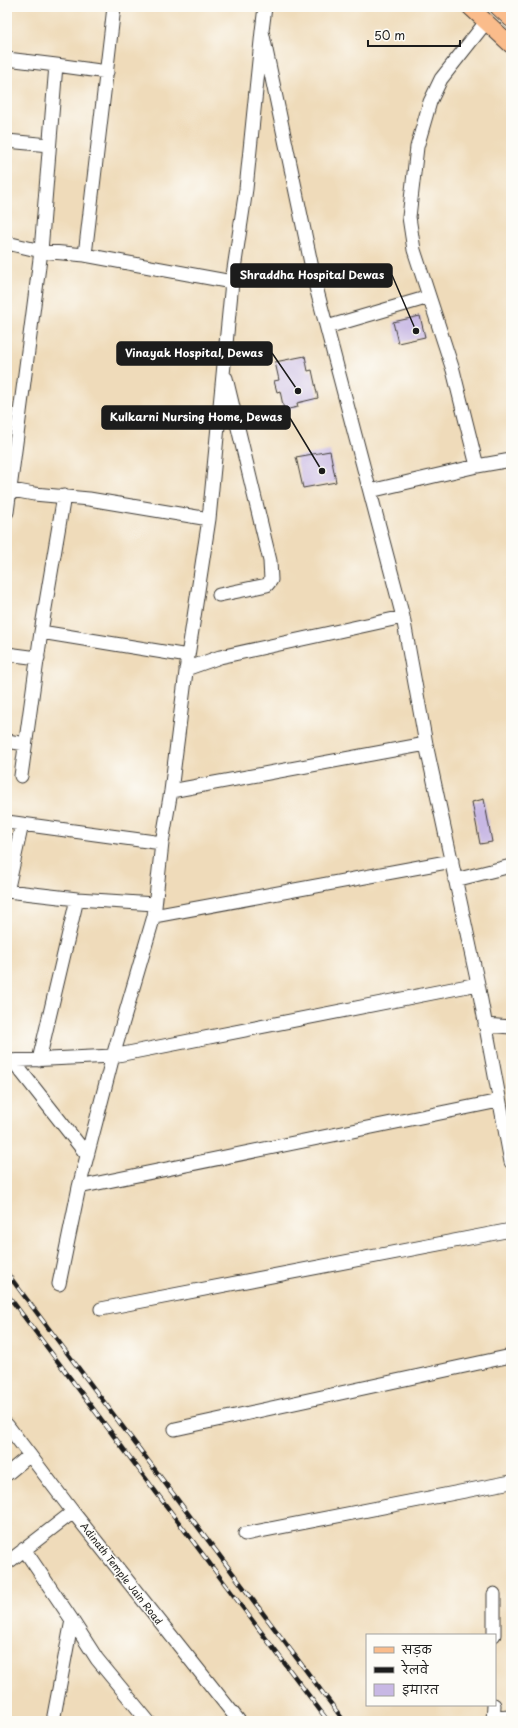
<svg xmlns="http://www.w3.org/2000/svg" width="518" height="1728" font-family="'Playpen Sans','Playpen Sans Deva',sans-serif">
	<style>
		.building { fill: #c8b8e4 }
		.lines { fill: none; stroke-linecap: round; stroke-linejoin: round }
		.minor-casing { stroke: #3c3934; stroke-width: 15 }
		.major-casing { stroke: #3c3934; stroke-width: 18 }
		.minor { stroke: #fff; stroke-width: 13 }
		.major { stroke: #fabc8b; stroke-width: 16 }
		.rail-casing { stroke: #1c1c1c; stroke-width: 4.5 }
		.rail { stroke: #fdfcf7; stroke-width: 3; stroke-dasharray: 9; stroke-linecap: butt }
		.labels { text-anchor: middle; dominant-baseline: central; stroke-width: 3; stroke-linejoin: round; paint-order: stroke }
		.street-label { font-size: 10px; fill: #1c1c1c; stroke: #fdfcf7 }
		.leader { fill: none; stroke: #1c1c1c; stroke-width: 1.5 }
		.callout-dot { fill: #1c1c1c; stroke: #fdfcf7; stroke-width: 1.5 }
		.callout { fill: #1c1c1c; stroke: #1c1c1c; stroke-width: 1.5 }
		.callout-label { font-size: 11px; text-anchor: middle; font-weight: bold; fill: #fff }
	</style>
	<rect width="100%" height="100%" fill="#fdfcf7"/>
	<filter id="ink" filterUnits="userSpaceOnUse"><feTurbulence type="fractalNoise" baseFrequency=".025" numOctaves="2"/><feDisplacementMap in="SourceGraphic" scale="8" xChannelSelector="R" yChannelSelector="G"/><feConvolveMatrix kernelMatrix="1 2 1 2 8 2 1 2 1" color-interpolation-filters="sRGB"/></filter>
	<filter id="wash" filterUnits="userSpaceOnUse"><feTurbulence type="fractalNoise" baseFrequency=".012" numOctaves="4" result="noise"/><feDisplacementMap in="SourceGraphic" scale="16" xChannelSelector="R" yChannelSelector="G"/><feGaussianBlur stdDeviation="0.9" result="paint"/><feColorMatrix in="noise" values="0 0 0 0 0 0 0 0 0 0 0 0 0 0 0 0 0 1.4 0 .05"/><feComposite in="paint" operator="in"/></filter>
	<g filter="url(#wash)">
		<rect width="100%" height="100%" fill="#efdbba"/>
		<g id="blocks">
			<path class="building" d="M420 316 425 337 398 343 393 322Z
				M305 356 308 371 312 370 318 398 297 403 298 407 284 410 280 391 277 392 274 381 279 380 275 362Z
				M330 451 336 482 303 488 296 457Z
				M484 799 492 842 480 844 472 802Z"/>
		</g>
	</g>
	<g filter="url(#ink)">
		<use href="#blocks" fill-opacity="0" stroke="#3c3934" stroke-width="1"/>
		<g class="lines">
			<defs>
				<path id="minor" d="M265 7 262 31 316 287 403 617 426 744 478 984 511 1162
					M7 59 56 65
					M7 141 49 145
					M7 243 41 251 85 255 232 282
					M85 255 114 7
					M327 327 429 297
					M477 466 453 370 414 250 409 217 417 147 430 102 441 79 486 22
					M7 489 34 494 89 499 209 519
					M370 491 477 466 511 460
					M7 512 41 251 56 65 107 72
					M219 595 267 585 271 580 270 561 226 378
					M41 632 188 656
					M7 654 38 658
					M186 669 220 657 403 617
					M7 741 25 744
					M21 776 41 632 64 496
					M171 791 426 744
					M7 822 162 843
					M455 880 511 866
					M7 891 77 899 155 904
					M7 892 22 824
					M154 916 452 861
					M485 1025 511 1027
					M39 1060 77 899
					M7 1061 113 1056 478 984
					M13 1061 87 1155
					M79 1187 499 1101
					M59 1284 79 1187 113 1056 154 916 162 843 171 791 188 656 209 519 232 282 246 189 262 31
					M101 1309 511 1230
					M7 1425 73 1512 239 1721
					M175 1429 511 1356
					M7 1474 30 1455
					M245 1534 511 1482
					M24 1549 72 1620 53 1721
					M7 1563 73 1512
					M72 1620 97 1659 148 1721
					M494 1635V1594
					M493 1718 511 1717
					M493 1721 494 1705"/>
				<path id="major" d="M470 7 511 45
					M498 7 511 19"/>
			</defs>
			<use href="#minor" class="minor-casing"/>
			<use href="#major" class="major-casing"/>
			<use href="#minor" class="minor"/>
			<use href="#major" class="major"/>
			<defs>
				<path id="rail" d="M7 1273 344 1721
					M7 1294 328 1721"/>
			</defs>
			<use href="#rail" class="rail-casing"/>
			<use href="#rail" class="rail"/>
		</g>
	</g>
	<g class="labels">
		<g class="street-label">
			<text transform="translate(122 1573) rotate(52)">Adinath Temple Jain Road</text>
		</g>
	</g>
	<path class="leader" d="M416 331L392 275M298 391L272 353M322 471L290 418"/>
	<g class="callout-dot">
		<circle cx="416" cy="331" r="4"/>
		<circle cx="298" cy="391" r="4"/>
		<circle cx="322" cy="471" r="4"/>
	</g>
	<g class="callout">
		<rect x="231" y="264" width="161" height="23" rx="4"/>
		<rect x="117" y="342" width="155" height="23" rx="4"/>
		<rect x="102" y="406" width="188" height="23" rx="4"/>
	</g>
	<g class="callout-label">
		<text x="312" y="279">Shraddha Hospital Dewas</text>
		<text x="194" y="357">Vinayak Hospital, Dewas</text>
		<text x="196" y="421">Kulkarni Nursing Home, Dewas</text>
	</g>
	<rect width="518" height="1728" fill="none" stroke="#fdfcf7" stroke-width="24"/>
	<rect x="366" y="1634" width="130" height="72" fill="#fdfcf7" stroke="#a3a29f"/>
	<rect x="374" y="1647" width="20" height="6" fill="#fabc8b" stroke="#a3a29f"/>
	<text x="402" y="1654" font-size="12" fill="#1c1c1c">सड़क</text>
	<rect x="374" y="1667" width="20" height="6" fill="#1c1c1c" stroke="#a3a29f"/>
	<text x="402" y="1674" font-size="12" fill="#1c1c1c">रेलवे</text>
	<rect x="374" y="1684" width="20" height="12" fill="#c8b8e4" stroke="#a3a29f"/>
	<text x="402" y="1694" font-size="12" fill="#1c1c1c">इमारत</text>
	<path d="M368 40v6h92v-6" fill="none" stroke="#1c1c1c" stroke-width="2"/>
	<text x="374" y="40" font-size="12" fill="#1c1c1c" stroke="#fdfcf7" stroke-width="3" paint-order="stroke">50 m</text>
</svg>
